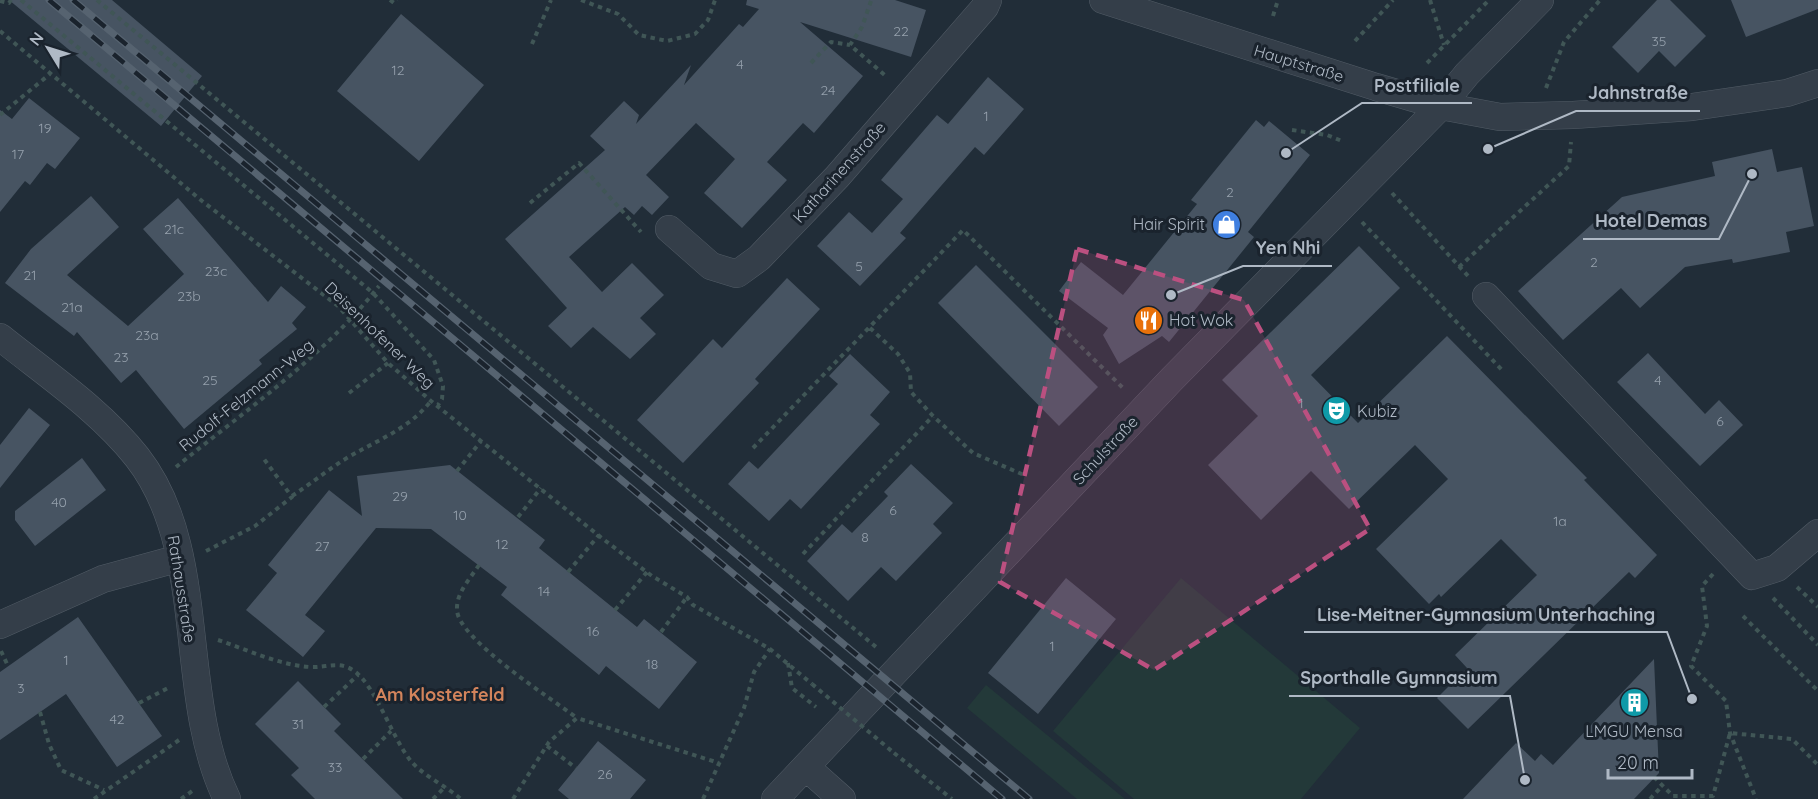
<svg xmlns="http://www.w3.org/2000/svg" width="1818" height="799" font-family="Quicksand,sans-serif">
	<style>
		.green { fill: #233939 }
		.building { fill: #475462 }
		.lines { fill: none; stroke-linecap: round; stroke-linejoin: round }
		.minor-casing { stroke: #525c66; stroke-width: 28 }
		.path { stroke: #405656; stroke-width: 4; stroke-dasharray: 4.5 4.5; stroke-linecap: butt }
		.minor { stroke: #343e49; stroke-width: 27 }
		.rail-casing { stroke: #566370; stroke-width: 7 }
		.rail { stroke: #1a232d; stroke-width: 4.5; stroke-dasharray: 14; stroke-linecap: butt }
		.path-bridge { stroke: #405656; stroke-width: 4; stroke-dasharray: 4.5 4.5; stroke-linecap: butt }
		.marked { fill: #bb5080; fill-opacity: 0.2; stroke: #bb5080; stroke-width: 4.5; stroke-dasharray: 12 8; stroke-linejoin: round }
		.labels { text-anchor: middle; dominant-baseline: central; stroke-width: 6; stroke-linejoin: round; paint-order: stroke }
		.number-label { font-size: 14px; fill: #95a0ac }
		.street-label { font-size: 16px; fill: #afb9c5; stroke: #1a232d }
		.poi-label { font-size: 16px; fill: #afb9c5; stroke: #1a232d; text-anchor: start }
		.neighbourhood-label { font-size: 18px; font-weight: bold; fill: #d3845c; stroke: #1a232d }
		.leader { fill: none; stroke: #afb9c5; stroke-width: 2 }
		.callout-dot { fill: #afb9c5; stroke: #1a232d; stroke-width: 2 }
		.callout-label { font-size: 18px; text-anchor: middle; font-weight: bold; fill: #afb9c5; stroke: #1a232d; stroke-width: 6; stroke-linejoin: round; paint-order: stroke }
	</style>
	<rect width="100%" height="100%" fill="#212d38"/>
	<path class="green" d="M1181 578 1360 728 1301 799H1134L1053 731Z
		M986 685 1125 799H1077L967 708Z"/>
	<path class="building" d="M9 0H112L202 76 161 126Z
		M747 0H895L926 10 911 57 800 22 863 76 814 133 803 123 767 162 787 180 742 228 704 193 735 159 696 123 646 175 669 197 652 215 642 206 634 215 625 207 569 257 602 292 632 263 664 295 640 318 656 334 630 359 593 327 571 348 548 326 567 308 505 239 605 150 590 136 624 101 639 115 636 124 691 65 684 85 739 24 743 27 759 9 746 5Z
		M1657 0H1670L1706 36 1675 67 1659 51 1638 73 1612 47Z
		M1731 0H1818V9L1746 37Z
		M401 14 484 85 419 161 337 91Z
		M988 77 1024 109 984 155 975 147 900 233 906 238 860 286 817 246 849 212 872 233 903 199 881 180 937 115 948 124Z
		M29 98 80 138 55 169 47 163 30 185 25 181 0 212V110L12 119Z
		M1256 120 1264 127 1269 121 1310 155 1248 232 1254 237 1169 342 1162 336 1119 364 1103 335 1108 328 1059 291 1081 262 1123 295 1197 204 1191 200Z
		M1772 149 1777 172 1802 167 1814 226 1786 232 1790 252 1733 263 1732 259 1685 267 1640 308 1621 288 1563 340 1518 291 1622 197 1715 176 1712 162Z
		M91 196 119 227 67 275 128 326 184 274 143 229 178 198 268 302 281 286 306 307 292 323 297 329 259 360 262 364 184 429 136 370 121 383 77 332 74 336 5 283 31 249Z
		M1359 246 1400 288 1311 375 1358 423 1447 336 1587 478 1584 480 1657 555 1635 578 1629 572 1468 729 1437 698 1467 668 1455 655 1537 575 1501 539 1441 597 1439 594 1429 604 1376 549 1448 479 1415 445 1349 509 1311 471 1261 520 1208 465 1258 416 1222 380Z
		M976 265 1098 387 1059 426 938 303Z
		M787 278 820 309 755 379 759 383 683 463 637 420 713 339 722 348Z
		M1648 353 1705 414 1719 400 1743 425 1700 466 1617 382Z
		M850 354 890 392 870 415 880 424 801 509 790 499 769 521 728 484 749 461 758 469 838 384 829 376Z
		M29 408 50 425 0 488V445Z
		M82 458 106 490 35 546 15 520V511Z
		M911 464 953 503 933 524 942 533 896 581 881 567 848 601 807 561 842 524 852 533 888 496 884 492Z
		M450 465 545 540 539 548 637 627 644 619 697 662 659 709 606 666 599 675 501 595 507 587 431 529 376 528 305 615 325 631 303 657 246 610 277 573 268 565 329 490 362 516 357 476Z
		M1066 578 1116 619 1038 714 988 673Z
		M78 617 162 736 117 767 66 694 0 740V672Z
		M1654 659 1659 773 1634 799H1463L1516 743 1535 761 1541 754 1553 765Z
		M298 681 341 724 334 731 403 799H315L291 775 299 768 255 724Z
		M598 741 646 780 630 799H569L558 790Z"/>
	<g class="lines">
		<defs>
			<path id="minor" d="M1103 0 1376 87 1441 106 1500 117 1573 115 1692 107 1787 93 1818 83
				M669 229 711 266 737 274 759 258 837 177 985 7 988 0
				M1486 296 1752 576 1777 568 1818 533
				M0 337C46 374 100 410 137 457 210 550 176 695 227 799
				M0 625 103 579 180 558
				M806 767 842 799
				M775 799 1172 379 1441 106 1467 74 1540 0"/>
		</defs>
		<use href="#minor" class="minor-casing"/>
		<path class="path" d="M21 0 373 293 434 360 443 386 442 399 438 405
			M97 0 876 647
			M390 0 394 3 397 0
			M581 0 618 14 639 35 667 41 695 34 708 20 715 0
			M1430 0 1444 45
			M0 1 9 3 11 0
			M871 1 862 27 850 45 887 77
			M1273 16 1278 0
			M0 31 202 201 338 306 388 363 431 401 603 539 652 576 687 597 693 605 770 649 812 684
			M1355 41 1393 0
			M532 44 551 0
			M811 63 831 42 850 45
			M1427 63 1489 0
			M1546 88 1564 42 1600 0
			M0 115 50 74
			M1292 130 1327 135 1342 141
			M1392 193 1468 276
			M530 203 579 163 641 232
			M1362 222 1502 370
			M1459 267 1569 166 1571 142
			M870 328 898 354 910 373 911 392 933 416 973 453 1024 475
			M349 393 388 363
			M753 448 963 230 1124 389
			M176 467C246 410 323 357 379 286
			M457 471 481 441
			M292 496C309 485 325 472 342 461 374 441 407 431 431 401
			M518 517 541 488
			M206 551 255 526 292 497 264 459
			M803 554 933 416
			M479 565C470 579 456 593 457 610 458 639 552 699 577 718
			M568 572 599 535
			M1713 574 1702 586 1707 626 1691 666 1726 701 1730 733 1756 799
			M1797 587 1818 607
			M1773 598 1818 645
			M615 610 647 572
			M1743 616 1818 691
			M661 632 687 597
			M218 640C248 650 279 665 310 667 327 668 339 660 354 671 375 685 392 737 410 760 422 775 446 786 461 799
			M1 651 8 666
			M788 663 792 688 816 707
			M139 703 170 687
			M324 707 358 675
			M40 712 49 744 61 770 104 790
			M547 746 576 768
			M894 753 952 799
			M363 759 391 731
			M1654 777 1673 796H1713L1730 733 1792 739 1818 765
			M94 799 179 740
			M181 799 195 789
			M433 799 446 786
			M513 799 549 742 577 718 719 763
			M703 799 744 708 754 672 770 649
			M1650 799 1662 786"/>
		<use href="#minor" class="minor"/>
		<defs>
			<path id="rail" d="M49 0 1002 799
				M73 0 1029 799"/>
		</defs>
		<use href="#rail" class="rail-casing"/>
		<use href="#rail" class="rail"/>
		<path class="path-bridge" d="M812 684 894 753"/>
	</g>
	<path class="marked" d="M1077 249 1244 300 1370 529 1154 670 1000 582Z"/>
	<defs>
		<symbol id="shop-disc" viewBox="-11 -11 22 22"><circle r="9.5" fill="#3f7fe0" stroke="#1a232d"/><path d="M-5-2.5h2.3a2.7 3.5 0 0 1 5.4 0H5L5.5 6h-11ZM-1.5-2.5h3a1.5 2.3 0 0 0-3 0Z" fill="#fff"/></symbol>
		<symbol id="restaurant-disc" viewBox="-11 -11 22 22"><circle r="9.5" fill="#e8710a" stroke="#1a232d"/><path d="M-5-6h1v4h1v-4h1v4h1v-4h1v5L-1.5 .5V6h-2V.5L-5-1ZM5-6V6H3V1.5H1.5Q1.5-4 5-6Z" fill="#fff"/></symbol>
		<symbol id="theatre-disc" viewBox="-11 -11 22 22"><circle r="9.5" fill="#0f9aa8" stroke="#1a232d"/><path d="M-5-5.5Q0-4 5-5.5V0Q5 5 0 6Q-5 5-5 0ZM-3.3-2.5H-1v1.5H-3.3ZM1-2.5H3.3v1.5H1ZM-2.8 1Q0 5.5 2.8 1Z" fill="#fff"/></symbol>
		<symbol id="building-disc" viewBox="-11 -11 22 22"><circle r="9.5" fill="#0f9aa8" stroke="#1a232d"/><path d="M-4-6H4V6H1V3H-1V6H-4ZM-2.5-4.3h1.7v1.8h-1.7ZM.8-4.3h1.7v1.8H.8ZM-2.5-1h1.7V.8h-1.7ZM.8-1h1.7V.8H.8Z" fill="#fff"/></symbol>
	</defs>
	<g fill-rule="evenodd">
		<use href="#shop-disc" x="1210" y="208" width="33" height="33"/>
		<use href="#restaurant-disc" x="1132" y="304" width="33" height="33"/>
		<use href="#theatre-disc" x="1320" y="394" width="33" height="33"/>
		<use href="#building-disc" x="1618" y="686" width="33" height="33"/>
	</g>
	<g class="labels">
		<g class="number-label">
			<text x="901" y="31">22</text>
			<text x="1659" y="41">35</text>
			<text x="740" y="64">4</text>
			<text x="398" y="70">12</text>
			<text x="828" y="90">24</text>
			<text x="986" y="116">1</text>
			<text x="45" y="128">19</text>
			<text x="18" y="154">17</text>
			<text x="1230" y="192">2</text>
			<text x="174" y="229">21c</text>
			<text x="1594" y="262">2</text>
			<text x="859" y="266">5</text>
			<text x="216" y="271">23c</text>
			<text x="30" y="275">21</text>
			<text x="189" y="296">23b</text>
			<text x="72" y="307">21a</text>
			<text x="147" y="335">23a</text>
			<text x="121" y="357">23</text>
			<text x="210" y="380">25</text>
			<text x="1658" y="380">4</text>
			<text x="1301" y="403">1</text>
			<text x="1720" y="421">6</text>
			<text x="400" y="496">29</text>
			<text x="59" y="502">40</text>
			<text x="893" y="510">6</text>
			<text x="460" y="515">10</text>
			<text x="1560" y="521">1a</text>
			<text x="865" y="537">8</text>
			<text x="502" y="544">12</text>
			<text x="322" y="546">27</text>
			<text x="544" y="591">14</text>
			<text x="593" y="631">16</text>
			<text x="1052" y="646">1</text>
			<text x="66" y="660">1</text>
			<text x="652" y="664">18</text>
			<text x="21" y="688">3</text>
			<text x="117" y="719">42</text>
			<text x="298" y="724">31</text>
			<text x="335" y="767">33</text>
			<text x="605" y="774">26</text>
		</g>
		<g class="street-label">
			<text transform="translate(1299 63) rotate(17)">Hauptstraße</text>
			<text transform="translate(839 172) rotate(-48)">Katharinenstraße</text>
			<text transform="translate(380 335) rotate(44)">Deisenhofener Weg</text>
			<text transform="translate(246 395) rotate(-39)">Rudolf-Felzmann-Weg</text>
			<text transform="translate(1105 450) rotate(-47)">Schulstraße</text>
			<text transform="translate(182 589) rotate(81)">Rathausstraße</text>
		</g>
		<g class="poi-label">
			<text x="1205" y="224" text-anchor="end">Hair Spirit</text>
			<text x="1169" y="320">Hot Wok</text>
			<text x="1357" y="411">Kubiz</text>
			<text x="1634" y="731" text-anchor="middle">LMGU Mensa</text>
		</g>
		<g class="neighbourhood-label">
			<text x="440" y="694">Am Klosterfeld</text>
		</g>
	</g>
	<path class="leader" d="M1286 153L1362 103H1472M1488 149L1576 111H1700M1752 174L1719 239H1583M1171 295L1243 266H1332M1692 699L1667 632H1304M1525 780L1510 696H1289"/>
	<g class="callout-dot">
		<circle cx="1286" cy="153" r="6"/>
		<circle cx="1488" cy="149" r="6"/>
		<circle cx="1752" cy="174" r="6"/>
		<circle cx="1171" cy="295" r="6"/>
		<circle cx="1692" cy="699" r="6"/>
		<circle cx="1525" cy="780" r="6"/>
	</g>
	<g class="callout-label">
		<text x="1417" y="92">Postfiliale</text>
		<text x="1638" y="99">Jahnstraße</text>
		<text x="1651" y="227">Hotel Demas</text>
		<text x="1288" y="254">Yen Nhi</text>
		<text x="1486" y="621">Lise-Meitner-Gymnasium Unterhaching</text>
		<text x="1399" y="684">Sporthalle Gymnasium</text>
	</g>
	<g transform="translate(48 48) rotate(308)" stroke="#1a232d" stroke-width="4.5" paint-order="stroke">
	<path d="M0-4.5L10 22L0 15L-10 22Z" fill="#afb9c5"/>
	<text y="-9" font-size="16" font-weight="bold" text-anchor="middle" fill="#afb9c5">N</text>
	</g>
	<path d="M1608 769v9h84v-9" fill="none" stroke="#afb9c5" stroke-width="3"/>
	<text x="1617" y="769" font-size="18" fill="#afb9c5" stroke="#1a232d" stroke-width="4.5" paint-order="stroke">20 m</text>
</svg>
